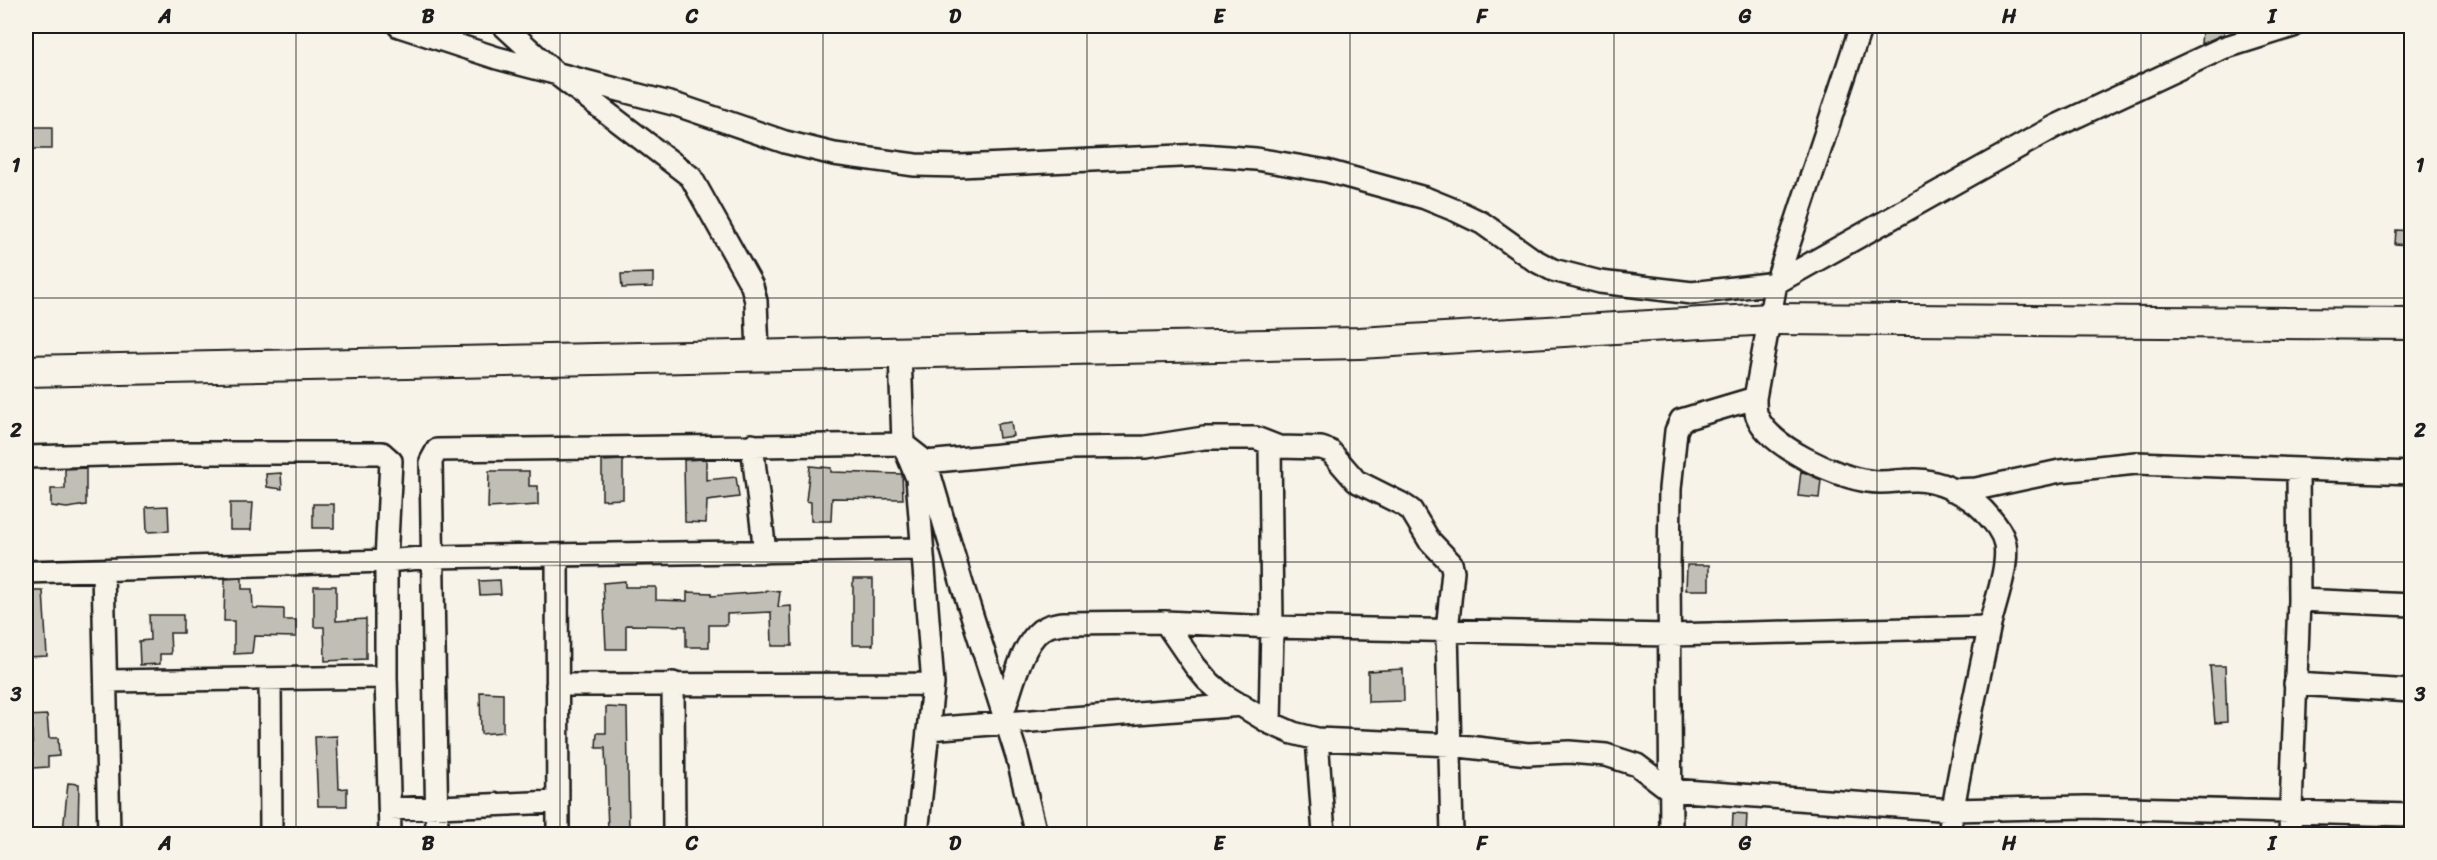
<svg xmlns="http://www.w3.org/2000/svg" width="2437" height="860" font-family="Sriracha,sans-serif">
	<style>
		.building { fill: #c0beb5; stroke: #1c1c1c; stroke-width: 1.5 }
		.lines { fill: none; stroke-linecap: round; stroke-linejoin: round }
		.minor-casing { stroke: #1c1c1c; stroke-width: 26 }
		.secondary-casing { stroke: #1c1c1c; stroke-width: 34 }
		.minor { stroke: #f7f3e8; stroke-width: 21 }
		.secondary { stroke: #f7f3e8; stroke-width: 30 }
		.grid { fill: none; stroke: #1c1c1c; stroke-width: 1.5; stroke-opacity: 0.55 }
		.neatline { fill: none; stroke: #1c1c1c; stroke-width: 2 }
		.grid-label { font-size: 20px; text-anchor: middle; font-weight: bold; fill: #1c1c1c }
	</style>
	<rect width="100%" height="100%" fill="#f7f3e8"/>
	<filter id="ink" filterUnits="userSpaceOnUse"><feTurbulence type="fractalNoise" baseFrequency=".0167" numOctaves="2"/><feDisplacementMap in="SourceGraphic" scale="12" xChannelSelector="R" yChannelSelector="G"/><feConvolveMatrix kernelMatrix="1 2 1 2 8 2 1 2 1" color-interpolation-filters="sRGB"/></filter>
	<g filter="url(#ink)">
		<path class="building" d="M2202 30H2224V34L2201 44Z
			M31 127H52V149H31Z
			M2396 230 2411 231 2410 245 2395 244Z
			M653 273V287L622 288 621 274Z
			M1011 422 1013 436 999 438 997 424Z
			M706 459V480L736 477 739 497 707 501 706 523 685 522 684 460Z
			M623 460V499L602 500V461Z
			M810 466 831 468V472L902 474 903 499 832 498 831 521H811V502L806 501Z
			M86 468V505L67 508 51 506V489H65V469Z
			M489 471H529V486H538V505L488 508Z
			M1801 471 1821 480 1819 498 1798 496Z
			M281 473 282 489 267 487 266 474Z
			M230 503H253L251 530H230Z
			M313 504H334V528H313Z
			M168 506 169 531 147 532 146 507Z
			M1687 565H1709V590H1686Z
			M242 578V589H252L253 608 284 609V620H296V637L254 636 252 653 234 654V621H224L225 579Z
			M853 579H873V645H853Z
			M500 580 501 594 480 595 479 581Z
			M625 581V587H656V600L687 601V592L711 593V596L766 592V590L780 592 778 607 791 606 792 646H772L771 612 727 614V625H709V647H686V626L626 625V649H606L603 583Z
			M314 586H336V621L366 619V659L325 661 324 627H314Z
			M26 591H43L47 656 26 657Z
			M149 615H183V633H170L171 654H160V664L140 665 139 641 150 640Z
			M2210 666H2225L2227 722 2215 723Z
			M1403 669 1404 701 1368 702V671Z
			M480 692 503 693V732L481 734Z
			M606 707 627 708 629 831 608 830 605 748H596L597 733H606Z
			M47 715 49 738H58L59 756 48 757V767L33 768 32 730H26V716Z
			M337 736 339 789 347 788V806H318L315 737Z
			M68 783 79 784 78 832 63 831Z
			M1733 813 1747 814 1746 834H1732Z"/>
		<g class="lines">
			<defs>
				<path id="minor" d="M399 26 497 58 677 105 785 142 834 154 915 165 960 166 1202 155 1256 159 1327 171 1425 198 1457 211 1482 223 1534 260 1553 270 1600 282 1692 293 1776 283 2056 126 2223 48 2293 26
					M504 26 555 73 691 177 752 286 756 301 758 354
					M1861 26 1776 283 1755 398C1755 404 1755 411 1757 416 1769 447 1837 477 1868 481 1883 484 1898 480 1913 480 1937 479 1967 494 1983 510 1992 520 2002 530 2005 544 2009 568 1994 605 1989 629 1975 697 1959 766 1949 834
					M900 351 903 444 917 478 933 684 917 834
					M1270 444 1272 627 1270 723
					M752 445 765 552
					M26 457 179 453H382L391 461 386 561 432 557 922 549
					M926 462 1071 448 1146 447 1204 438H1256L1279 447 1321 448 1330 451 1356 481 1402 504 1411 510 1429 540 1451 563 1453 571 1447 631 1452 834
					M1952 490 1976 489 2060 471 2136 463 2412 473
					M557 556 558 834
					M103 571 109 834
					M26 572 386 561V677L390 834
					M2299 600 2412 605
					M1165 622 1195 666 1207 680 1224 695 1270 723 1293 733 1317 739 1451 745 1528 754 1569 752 1606 755 1637 765 1670 790 1953 810 2086 807 2412 815
					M270 680 271 834
					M107 681 386 677
					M673 683 674 834
					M2295 684 2412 691
					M557 685 933 684
					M1003 712C1012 689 1021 645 1041 630 1048 625 1056 624 1064 623L1165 622 1272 627 1670 635 1989 627
					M928 729 1242 705
					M1317 739 1324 834
					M390 809 557 802
					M437 834 431 461 437 450 903 444 926 462 962 584 1017 756 1036 834
					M1671 834 1669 568 1670 489 1676 431 1681 420 1755 398
					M2290 834 2299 600 2298 469"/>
				<path id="secondary" d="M26 371 1359 343 1770 319 2412 324"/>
			</defs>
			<use href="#minor" class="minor-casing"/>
			<use href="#secondary" class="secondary-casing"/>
			<use href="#minor" class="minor"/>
			<use href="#secondary" class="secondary"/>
		</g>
	</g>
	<path class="grid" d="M296 26V834M560 26V834M823 26V834M1087 26V834M1350 26V834M1614 26V834M1877 26V834M2141 26V834M26 298H2412M26 562H2412"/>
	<rect width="2437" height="860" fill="none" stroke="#f7f3e8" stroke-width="66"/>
	<rect x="33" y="33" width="2371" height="794" class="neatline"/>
	<g class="grid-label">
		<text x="165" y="23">A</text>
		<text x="428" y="23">B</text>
		<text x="692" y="23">C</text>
		<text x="955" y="23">D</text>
		<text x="1219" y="23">E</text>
		<text x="1482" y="23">F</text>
		<text x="1745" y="23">G</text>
		<text x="2009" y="23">H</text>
		<text x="2272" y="23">I</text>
		<text x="16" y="172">1</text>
		<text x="2420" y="172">1</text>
		<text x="16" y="437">2</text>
		<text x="2420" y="437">2</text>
		<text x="16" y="701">3</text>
		<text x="2420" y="701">3</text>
		<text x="165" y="850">A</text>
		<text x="428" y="850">B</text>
		<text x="692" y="850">C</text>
		<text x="955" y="850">D</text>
		<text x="1219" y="850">E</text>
		<text x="1482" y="850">F</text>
		<text x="1745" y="850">G</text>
		<text x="2009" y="850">H</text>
		<text x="2272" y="850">I</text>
	</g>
</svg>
